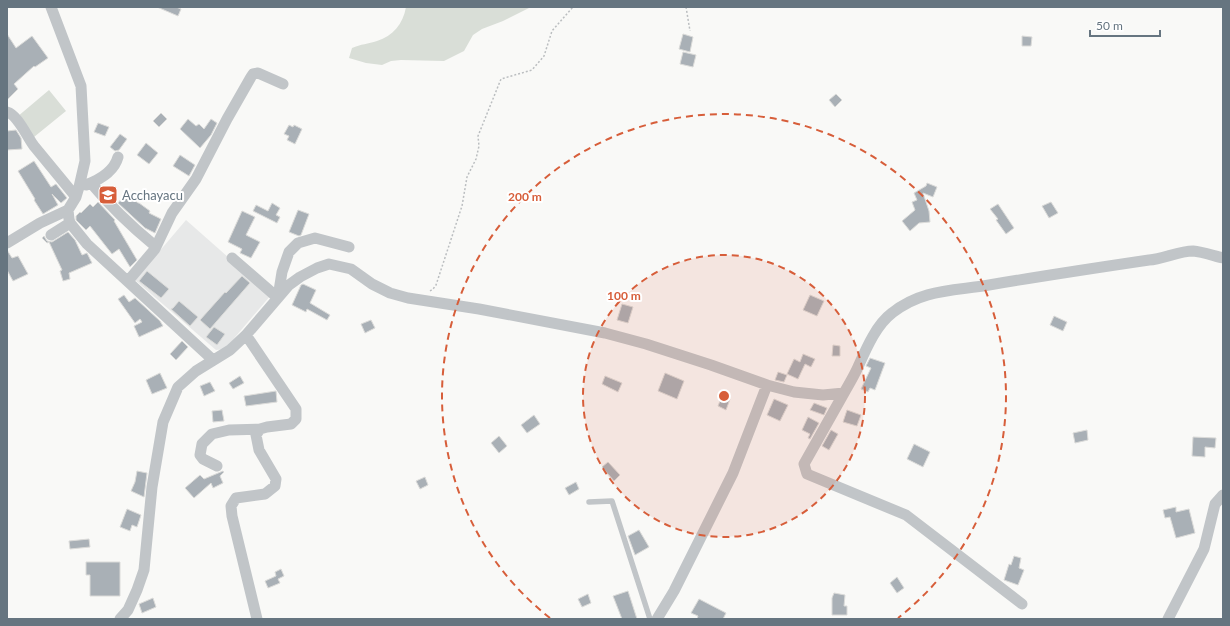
<svg xmlns="http://www.w3.org/2000/svg" width="1230" height="626" font-family="Lato,sans-serif">
	<style>
		.built { fill: #e7e8e8 }
		.green { fill: #d9ded7 }
		.building { fill: #a9b0b6; stroke: #dbdbd9 }
		.lines { fill: none; stroke-linecap: round; stroke-linejoin: round }
		.path { stroke: #bbbec0; stroke-width: 1.5; stroke-dasharray: 2 2; stroke-linecap: butt }
		.service { stroke: #c1c5c8; stroke-width: 5.5 }
		.minor { stroke: #c1c5c8; stroke-width: 11 }
		.ring { fill: none; stroke: #d75e3a; stroke-width: 2; stroke-dasharray: 7 5 }
		.labels { text-anchor: middle; dominant-baseline: central; stroke-width: 4; stroke-linejoin: round; paint-order: stroke }
		.poi-label { font-size: 13px; fill: #667580; stroke: #fff; text-anchor: start }
		.centre { fill: #d75e3a; stroke: #fff; stroke-width: 2 }
		.ring-label { font-size: 12px; text-anchor: middle; font-weight: bold; fill: #d75e3a; stroke: #fff; stroke-width: 4; stroke-linejoin: round; paint-order: stroke }
	</style>
	<rect width="100%" height="100%" fill="#f9f9f7"/>
	<path class="built" d="M186 220 271 295 225 349 216 350 135 280Z"/>
	<path class="green" d="M406 7H531L503 21 482 29 473 35 464 51 444 61 401 60 391 61 382 65 366 63 349 58 352 48C361 44 368 44 377 41 393 36 403 24 406 7Z
		M49 90 66 111 34 137 17 117Z"/>
	<path class="building" d="M157 7H176L181 9 178 16Z
		M7 34 16 48 32 36 48 58 35 67 34 66 14 84 18 89 7 100Z
		M683 34 693 37 690 52 679 49Z
		M1022 36 1032 37 1031 46H1022Z
		M683 52 696 55 693 67 680 64Z
		M836 94 842 100 835 107 829 100Z
		M161 113 167 119 159 127 153 121Z
		M188 119 196 126 199 124 204 129 211 119 217 123 211 135 200 148 180 129Z
		M98 123 109 127 105 136 94 132Z
		M289 125 293 127 294 125 302 129 295 144 287 140 289 136 284 134Z
		M16 130 21 138 22 149 7 150V131Z
		M120 134 127 139 119 150 115 151 110 147Z
		M146 143 158 153 149 164 137 155Z
		M180 155 195 165 189 176 173 166Z
		M34 161 51 187 56 184 67 198 61 203 52 194 58 205 43 214 34 200 35 199 18 171Z
		M927 183 937 187 933 197 923 193 929 211 930 222 919 223 910 231 902 221 915 210 912 202 917 200 914 193 926 186Z
		M126 193 138 203H139L150 211 149 213 161 219 155 233 145 228 118 203Z
		M98 202 115 220 114 221 137 260 130 267 119 249 112 254 90 226 86 230 76 220V216L80 212 81 213 90 204 93 207Z
		M1051 202 1058 213 1049 218 1042 206Z
		M272 203 280 208 276 215 280 217 277 223 253 211 256 205 268 211Z
		M998 204 1014 228 1006 234 996 220 998 219 990 209Z
		M298 210 309 214 301 235 299 236 289 232Z
		M242 211 255 217 246 235 260 242 251 258 240 253 242 249 228 242Z
		M68 232 75 240 82 255 87 253 92 263 69 273 70 279 63 281 60 271 62 270 49 242 47 243 42 238 44 236 47 241 52 242Z
		M7 250 12 258 18 256 28 274 13 281 7 270Z
		M147 271 169 289 161 298 139 281Z
		M242 276 250 283 210 329 200 320 225 292 226 293Z
		M303 284 316 290 310 303 330 315 327 320 307 309 306 312 292 305 301 285Z
		M124 295 129 302 135 298 160 321 163 326 139 337 134 326 142 322 140 319 135 323 118 299Z
		M810 295 824 301 817 316 803 310Z
		M179 301 198 317 190 326 171 309 173 308Z
		M622 304 633 307 628 323 617 320Z
		M1054 316 1067 322 1063 331 1050 325Z
		M371 320 375 328 365 333 361 324Z
		M214 327 225 334 217 345 206 337Z
		M182 341 188 347 176 360 170 354Z
		M833 345 840 346V356H832Z
		M803 354 815 359 811 367 805 364 798 379 787 374 794 359 800 362Z
		M870 358 885 363 875 390 870 388 868 392 861 389 871 368 866 366Z
		M778 372 787 375 784 382 775 380Z
		M160 373 167 388 152 394 146 380Z
		M665 373 684 381 677 399 658 391Z
		M240 376 244 383 233 389 229 383Z
		M605 376 622 383 618 392 602 384Z
		M210 382 215 391 204 396 200 386Z
		M276 391 277 402 246 406 244 396Z
		M722 396 730 399 726 410 718 406Z
		M774 399 788 405 780 421 767 415Z
		M814 403 827 408 824 415 810 410Z
		M222 410 224 421 213 422 212 411Z
		M847 410 861 415 857 426 843 422Z
		M534 415 540 424 527 433 521 425Z
		M808 417 819 423 810 439 808 438 810 434 802 430Z
		M831 430 838 434 829 450 822 446Z
		M1087 430 1088 440 1075 443 1073 433Z
		M499 436 507 446 499 453 491 443Z
		M1193 437 1216 438 1215 448 1205 447V457L1192 456Z
		M914 444 930 452 923 467 907 459Z
		M608 462 620 475 614 481 602 467Z
		M137 471 147 473 144 497 131 491 135 482Z
		M223 471 224 472 220 476 223 483 213 488 211 483 194 498 185 488 200 475 204 479Z
		M425 477 428 485 420 489 416 481Z
		M576 482 579 489 569 495 565 488Z
		M1176 507V512L1189 509 1195 533 1176 538 1170 517 1165 518 1163 510Z
		M127 509 141 515 137 527 132 525 130 531 120 527Z
		M639 530 649 547 635 555 628 536Z
		M89 539 90 547 70 549 69 541Z
		M1014 556 1021 558 1019 568 1024 570 1018 585 1004 580 1009 564 1011 565Z
		M86 562H120V596H90V575H86Z
		M281 569 284 576 278 579 280 583 268 588 265 581 276 576 275 572Z
		M897 577 904 588 897 593 890 583Z
		M628 591 637 619H622L613 596Z
		M834 593 845 595 844 606H847V615H832V598Z
		M588 594 591 603 582 607 578 599Z
		M153 598 156 607 142 613 139 604Z
		M699 599 726 613 723 619H697L698 616 691 613Z"/>
	<g class="lines">
		<path class="path" d="M686 7 690 31
			M430 291 433 289 436 285 462 206 467 177 476 159 479 146 478 136 501 79 532 70 544 56 552 31 573 7"/>
		<path class="service" d="M589 502 612 501 650 619"/>
		<path class="minor" d="M7 112C18 115 27 137 34 146 48 163 62 180 76 197
			M91 183C110 206 131 226 154 245
			M86 185C99 180 114 172 118 157
			M68 210 69 219 70 223 87 244 213 360
			M51 235 70 223
			M7 243 40 223 68 210 76 197 79 187 85 161 81 86 51 7
			M232 258 278 298
			M128 281 155 249 172 213 196 179 227 119 251 77 253 74 258 73 283 84
			M278 297 282 272 289 252 298 243 315 238 349 247
			M246 335 296 409V419L291 424 267 427 260 429 256 435 259 450 276 479 275 486 265 494 236 498 231 506 232 516 257 619
			M844 393 804 464 807 474 906 515 1022 604
			M217 466 203 459 200 455 202 444 212 434 229 430 260 429
			M120 619 128 610 137 590 144 570 152 487 163 422 178 387 196 371 230 350 246 335 289 285 300 277 317 268 329 264 351 269 372 284 390 293 408 298 479 309 605 333 646 344 711 365 767 385 794 392 823 395 844 393C849 384 854 376 858 367 866 349 876 325 892 313 922 289 954 291 989 285 1042 276 1095 268 1149 260 1163 259 1179 251 1193 251 1203 252 1214 256 1223 258
			M657 619 674 591 733 473 767 385
			M1168 619 1204 549 1215 504 1223 495"/>
	</g>
	<circle cx="724" cy="396" r="141" fill="#d75e3a" fill-opacity=".12"/>
	<g class="ring">
		<circle cx="724" cy="396" r="141"/>
		<path d="M550 618A282 282 0 1 1 898 618"/>
	</g>
	<defs>
		<symbol id="school-square" viewBox="-11 -11 22 22"><rect x="-9" y="-9" width="18" height="18" rx="4" fill="#d75e3a" stroke="#fff"/><path d="M0-5L7-2L0 1L-7-2ZM-4 1L0 2.5L4 1V4Q0 6-4 4Z" fill="#fff"/></symbol>
	</defs>
	<g fill-rule="evenodd">
		<use href="#school-square" x="97" y="184" width="22" height="22"/>
	</g>
	<g class="labels">
		<g class="poi-label">
			<text x="122" y="195">Acchayacu</text>
		</g>
	</g>
	<circle cx="724" cy="396" r="6" class="centre"/>
	<g class="ring-label">
		<text x="525" y="201">200 m</text>
		<text x="624" y="300">100 m</text>
	</g>
	<rect width="1230" height="626" fill="none" stroke="#667580" stroke-width="16"/>
	<path d="M1090 30v6h70v-6" fill="none" stroke="#667580" stroke-width="2"/>
	<text x="1096" y="30" font-size="12" fill="#667580" stroke="#ffffff" stroke-width="3" paint-order="stroke">50 m</text>
</svg>
